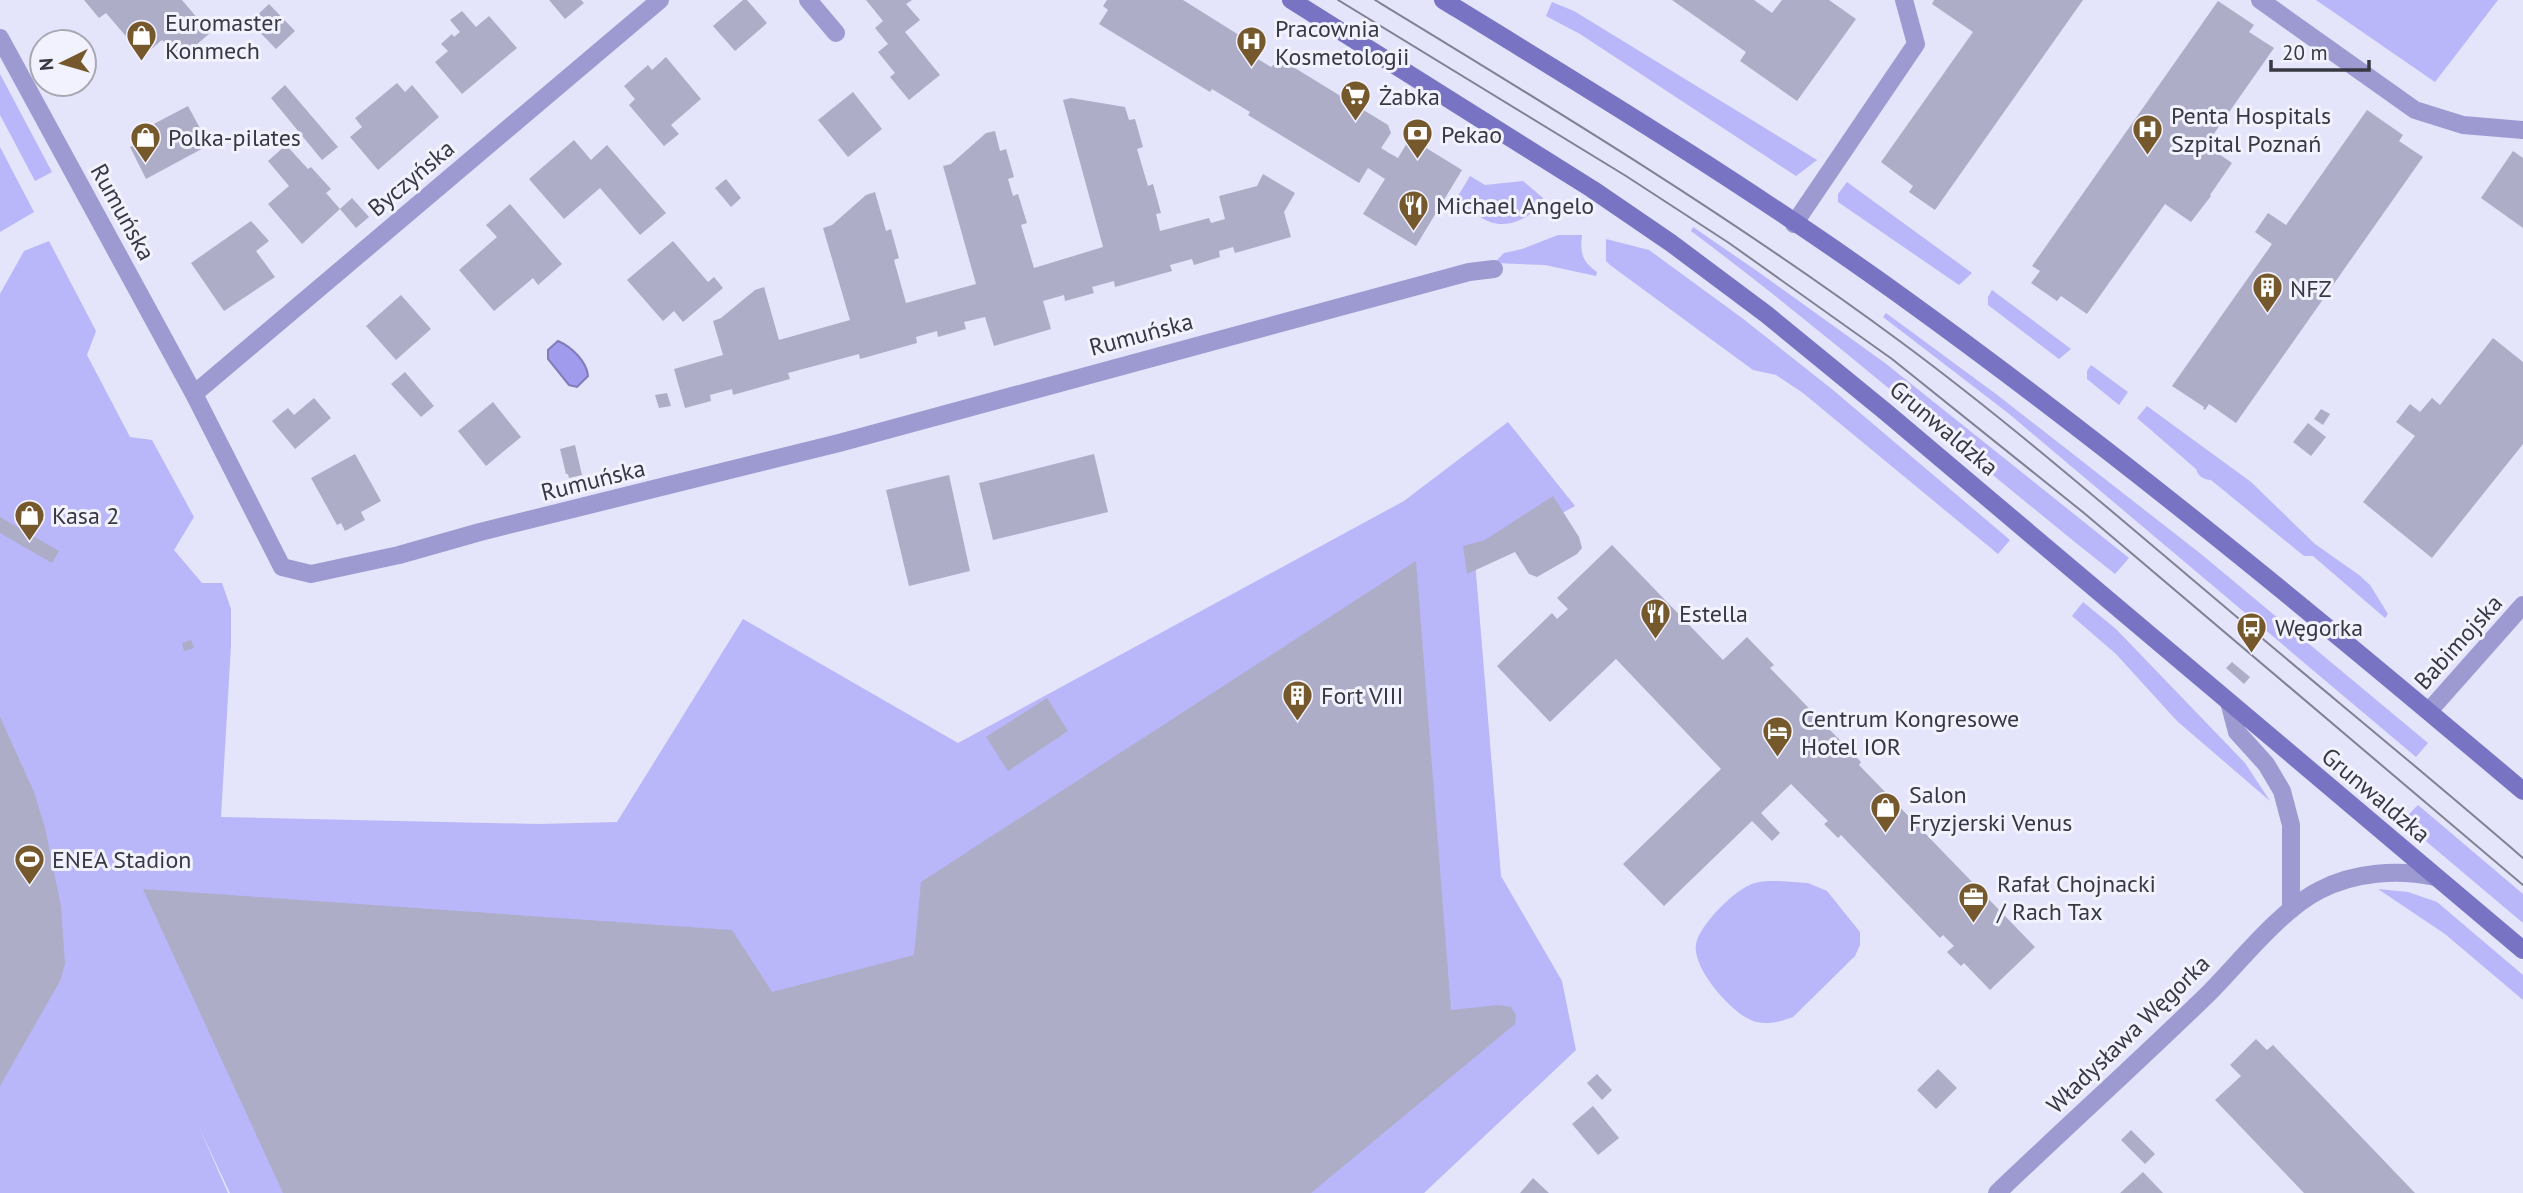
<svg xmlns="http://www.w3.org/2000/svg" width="2523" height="1193" font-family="'PT Sans',sans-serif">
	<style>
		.green { fill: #b9b6f9 }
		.water { fill: #a09bec; stroke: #817db9; stroke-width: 2 }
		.building { fill: #adadc8 }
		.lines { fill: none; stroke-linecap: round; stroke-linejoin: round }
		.street { stroke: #9c9ad1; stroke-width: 18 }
		.secondary { stroke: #7973c3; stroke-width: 18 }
		.tram { stroke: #818192; stroke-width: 2 }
		.labels { text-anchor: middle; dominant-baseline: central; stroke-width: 6; stroke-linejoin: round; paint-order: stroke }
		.poi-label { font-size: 24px; fill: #383843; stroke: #f2f2fe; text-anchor: start }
		.street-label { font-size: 24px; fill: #383843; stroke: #f2f2fe }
	</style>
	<rect width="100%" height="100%" fill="#e4e4fb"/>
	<path class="green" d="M2316 0H2498L2435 82Z
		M1552 2 1574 11 1817 160 1796 176 1580 34 1546 16Z
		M0 74 52 172 35 181 0 115Z
		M0 147 34 212 0 232Z
		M1470 176 1485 185 1523 181 1543 198C1534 217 1510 229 1490 222 1478 217 1466 207 1455 201Z
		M1847 182 1972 273 1959 285 1838 202V194Z
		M1693 227 1757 271 1885 363 2129 558 2115 574C1972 461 1837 340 1691 231Z
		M1558 235H1582C1580 254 1582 261 1597 272L1596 276 1545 265 1494 263 1504 253 1522 249Z
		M1606 239 1649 250 1742 318 1833 390 2010 540 1998 554 1803 393 1776 375 1753 370 1610 265 1606 261Z
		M49 241 96 331 87 355 130 437 152 440 194 517 174 550 202 583H222L231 609V645L221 817 538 824 617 822 743 619 958 743 1404 501 1508 422 1575 506 1475 561 1501 876 1562 981 1576 1050 1424 1193H230L199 1127 228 1193H0V294L24 251Z
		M1992 290 2071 349 2059 359 1988 305V297Z
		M1886 313 1996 394 2201 554 2428 743 2416 757 2008 413 1883 317Z
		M2091 365 2128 392 2119 405 2087 379V371Z
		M2147 406 2251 482 2315 544 2359 575 2370 585 2388 614 2385 618 2313 556H2304L2211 480C2204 480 2198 476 2196 469L2137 418Z
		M2083 602 2116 629 2245 763 2270 801 2177 721 2116 654 2072 616Z
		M2418 805 2523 894V923L2402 821Z
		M1777 881 1808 883 1827 891 1860 932V945L1855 956 1793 1017C1780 1022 1764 1026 1751 1020 1730 1011 1692 968 1696 944 1700 924 1736 888 1755 883 1762 881 1770 881 1777 881Z
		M2378 889 2408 892 2437 902 2523 975V1000L2445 934Z"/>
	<path class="water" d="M558 341C572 347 587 362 588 376L577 387 569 385 548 359V350Z"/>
	<path class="building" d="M84 0H182L210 33 179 60 162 40 143 56 106 13 99 18Z
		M549 0H581L584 3 565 19Z
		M743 0H747L767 23 735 51 713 26Z
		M866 0H912L906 4 920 20 905 32 940 75 909 100 890 77 895 73 878 52 888 44 875 28 883 21Z
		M1107 0H1183L1239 35 1244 41 1243 50 1271 67 1277 62H1285L1388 125 1391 133 1381 148 1389 153 1398 158 1410 138 1462 170 1416 246 1363 214 1385 179 1368 168 1359 183 1248 115 1250 112 1212 89 1210 92 1099 24 1108 10 1103 6Z
		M1672 0H1754L1772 13 1782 0H1829L1856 19 1797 101 1740 61 1746 52Z
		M1934 0H2083L1935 210 1909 192 1913 186 1881 162 1973 32 1932 4Z
		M2218 1 2254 25 2249 32 2274 48 2206 145 2232 163 2210 195 2211 196 2191 222 2165 204 2087 314 2061 296 2057 301 2031 283 2040 271 2032 266Z
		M269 4 295 31 276 49 250 22Z
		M462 11 476 27 489 16 517 48 462 94 435 62 448 51 441 44 452 34 454 37 460 32 450 20Z
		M666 57 701 99 671 125 679 134 664 146 629 105 635 99 624 86 648 65 652 70Z
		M397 83 405 92 412 85 439 117 378 170 350 137 362 127 355 118Z
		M285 85 338 147 322 160 271 98Z
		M853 92 882 129 848 157 818 120Z
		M1071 98 1125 107 1129 120 1135 119 1143 147 1137 149 1148 186 1153 184 1161 213 1156 214 1160 231 1209 218 1211 223 1225 219 1219 196 1257 186 1263 174 1295 193 1284 212 1291 237 1235 253 1233 247 1219 251 1220 257 1194 265 1192 259 1170 265 1172 271 1115 287 1114 281 1092 287 1094 293 1065 301 1064 295 1043 301 1051 329 994 346 985 317 964 322 966 329 938 337 937 331 916 337 917 343 860 359 859 354 788 373 790 379 733 395 732 389 710 395 711 401 685 408 674 369 723 355 713 321 721 318 755 290 764 287 779 340 850 320 823 228 832 225 866 195 875 192 886 231 891 229 899 258 894 260 906 303 976 284 943 166 951 164 986 133 995 131 1000 151 1006 149 1014 177 1008 179 1013 196 1018 194 1027 223 1021 225 1034 268 1103 247 1063 100Z
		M188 106 209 145 146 179 130 147 152 135 148 127Z
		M2367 110 2403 135 2399 141 2423 157 2236 423 2209 404 2205 410 2203 409 2204 407 2172 386 2272 244 2255 232 2268 213 2286 225Z
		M574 140 591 160 607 145 666 213 640 235 600 188 564 219 529 179Z
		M286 145 308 169 311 167 331 189 326 193 340 209 302 244 268 204 289 186 268 161Z
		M2513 151 2523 158V228L2481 198Z
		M726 179 741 198 731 207 715 188Z
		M352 198 369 217 356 228 340 209Z
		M510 204 562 264 538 285 533 278 494 311 459 270 497 237 486 225Z
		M251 221 269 241 256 251 275 277 224 311 191 263Z
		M673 241 708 282 714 277 723 288 683 322 674 311 663 321 627 280Z
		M401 295 431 329 396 360 366 326Z
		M2493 338 2523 362V444L2432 558 2363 502 2415 436 2396 422 2410 404 2420 412 2432 398 2440 405Z
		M405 372 434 406 421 417 391 384Z
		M667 393 671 406 659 408 655 395Z
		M314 398 331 418 295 449 272 421 288 408 294 415Z
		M493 402 521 437 486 466 458 431Z
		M2321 409 2330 414 2323 425 2314 419Z
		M2308 423 2326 437 2311 456 2293 442Z
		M575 445 582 475 569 478 568 474H566L560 449Z
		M355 454 381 501 361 512 365 520 345 531 341 523 337 525 311 478Z
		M1094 454 1108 512 993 540 979 483Z
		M949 475 970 571 909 586 886 490Z
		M1553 496 1579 537 1582 548 1577 554 1537 577 1529 574 1515 552 1467 574 1463 546 1485 540Z
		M0 517 59 551 52 563 0 533Z
		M1612 545 1723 660 1747 637 1774 665 1770 668 1861 762 1859 765 2035 947 1990 990 1964 963 1961 966 1947 952 1954 946 1943 935 1940 938 1841 835 1838 838 1824 824 1828 821 1791 784 1761 813 1780 833 1772 841 1752 821 1664 906 1623 864 1721 769 1616 659 1550 722 1497 666 1552 613 1557 619 1568 609 1557 598Z
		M1416 561 1451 1010 1499 1005 1511 1007 1516 1015 1515 1024 1311 1193H283L143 889 732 930 772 992 914 955 921 882Z
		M191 640 194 648 184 651 182 643Z
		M2232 662 2250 677 2244 684 2226 668Z
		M1047 698 1068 731 1008 771 986 737Z
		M0 717 34 792 45 828 61 906 65 964 60 981 0 1086Z
		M2256 1039 2267 1050 2273 1045 2415 1193H2304L2215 1100 2241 1076 2230 1065Z
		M1938 1069 1957 1088 1936 1109 1917 1090Z
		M1597 1074 1612 1090 1602 1100 1587 1083Z
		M1593 1106 1619 1138 1598 1155 1572 1124Z
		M2131 1130 2155 1154 2145 1164 2121 1140Z
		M2143 1172 2163 1193H2120Z
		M1533 1178 1549 1193H1520Z"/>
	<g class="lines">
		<path class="street" d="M808 0 836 33
			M2260 0 2415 110 2463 125 2523 130
			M0 38 194 394 282 567 311 574 399 555 480 532 839 443 1469 272 1494 269
			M1794 224 1916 44 1904 0
			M194 394 660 0
			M2229 702 2237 732 2266 764 2282 791 2291 825V910
			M2429 711 2523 605
			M1997 1193C2067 1126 2138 1062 2207 995 2240 962 2280 910 2320 890 2355 872 2398 869 2435 877"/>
		<path class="secondary" d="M1291 0 1592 189 1671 243 1766 314 1887 413 2523 950
			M1443 0C1598 95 1754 190 1901 296 2116 451 2321 620 2523 791"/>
		<path class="tram" d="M1338 0 1626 176 1729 243 1892 359 2084 513 2523 885
			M1375 0C1554 109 1732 217 1901 342 2013 425 2118 517 2225 607 2324 691 2425 773 2523 858"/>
	</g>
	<defs>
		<symbol id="shop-pin" viewBox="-11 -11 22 30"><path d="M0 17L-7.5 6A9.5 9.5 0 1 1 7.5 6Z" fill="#75582c" stroke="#f2f2fe"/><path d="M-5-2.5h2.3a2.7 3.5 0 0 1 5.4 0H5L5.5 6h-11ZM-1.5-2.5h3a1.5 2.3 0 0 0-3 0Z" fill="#fff"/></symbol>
		<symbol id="hospital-pin" viewBox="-11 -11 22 30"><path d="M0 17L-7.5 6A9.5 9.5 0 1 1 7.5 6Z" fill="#75582c" stroke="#f2f2fe"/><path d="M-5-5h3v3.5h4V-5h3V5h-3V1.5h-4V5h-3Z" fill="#fff"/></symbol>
		<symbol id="supermarket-pin" viewBox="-11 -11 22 30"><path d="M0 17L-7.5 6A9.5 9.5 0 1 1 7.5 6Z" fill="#75582c" stroke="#f2f2fe"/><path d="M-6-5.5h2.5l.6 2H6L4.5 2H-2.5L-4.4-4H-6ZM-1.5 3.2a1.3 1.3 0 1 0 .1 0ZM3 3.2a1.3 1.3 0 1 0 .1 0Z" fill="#fff"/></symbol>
		<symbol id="bank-pin" viewBox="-11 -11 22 30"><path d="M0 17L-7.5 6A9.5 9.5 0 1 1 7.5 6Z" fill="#75582c" stroke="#f2f2fe"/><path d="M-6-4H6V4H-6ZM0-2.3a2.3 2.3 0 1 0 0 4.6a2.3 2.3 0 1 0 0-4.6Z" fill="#fff"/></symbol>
		<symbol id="restaurant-pin" viewBox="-11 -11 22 30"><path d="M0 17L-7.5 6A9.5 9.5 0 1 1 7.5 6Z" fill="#75582c" stroke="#f2f2fe"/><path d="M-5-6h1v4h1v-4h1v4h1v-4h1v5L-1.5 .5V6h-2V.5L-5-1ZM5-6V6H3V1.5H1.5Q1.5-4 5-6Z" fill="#fff"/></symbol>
		<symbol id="building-pin" viewBox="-11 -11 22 30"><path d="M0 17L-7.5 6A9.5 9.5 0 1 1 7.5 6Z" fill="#75582c" stroke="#f2f2fe"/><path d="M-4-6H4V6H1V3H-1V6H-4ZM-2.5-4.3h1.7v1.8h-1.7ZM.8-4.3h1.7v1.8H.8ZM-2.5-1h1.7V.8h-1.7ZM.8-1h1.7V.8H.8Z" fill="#fff"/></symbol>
		<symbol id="bus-pin" viewBox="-11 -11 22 30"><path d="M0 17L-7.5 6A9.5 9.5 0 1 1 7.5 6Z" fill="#75582c" stroke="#f2f2fe"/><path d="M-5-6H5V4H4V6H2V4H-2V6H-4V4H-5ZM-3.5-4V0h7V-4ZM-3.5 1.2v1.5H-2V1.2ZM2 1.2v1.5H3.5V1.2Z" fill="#fff"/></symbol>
		<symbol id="hotel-pin" viewBox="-11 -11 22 30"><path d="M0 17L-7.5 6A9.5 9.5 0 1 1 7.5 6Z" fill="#75582c" stroke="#f2f2fe"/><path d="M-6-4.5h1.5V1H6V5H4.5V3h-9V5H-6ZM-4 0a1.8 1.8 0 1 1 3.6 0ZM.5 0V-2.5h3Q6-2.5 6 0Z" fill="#fff"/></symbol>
		<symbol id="stadium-pin" viewBox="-11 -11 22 30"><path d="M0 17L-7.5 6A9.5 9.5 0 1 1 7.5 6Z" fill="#75582c" stroke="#f2f2fe"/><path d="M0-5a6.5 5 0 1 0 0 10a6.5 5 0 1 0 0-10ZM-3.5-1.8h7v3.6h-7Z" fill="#fff"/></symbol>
		<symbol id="office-pin" viewBox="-11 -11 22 30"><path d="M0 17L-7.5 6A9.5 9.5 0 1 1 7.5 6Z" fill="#75582c" stroke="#f2f2fe"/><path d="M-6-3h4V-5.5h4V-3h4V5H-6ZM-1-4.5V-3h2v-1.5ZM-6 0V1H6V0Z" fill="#fff"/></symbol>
	</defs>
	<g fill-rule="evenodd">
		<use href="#shop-pin" x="124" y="18" width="35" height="47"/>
		<use href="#hospital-pin" x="1234" y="24" width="35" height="47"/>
		<use href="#supermarket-pin" x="1338" y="78" width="35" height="47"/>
		<use href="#hospital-pin" x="2130" y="112" width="35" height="47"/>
		<use href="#bank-pin" x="1400" y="116" width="35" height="47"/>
		<use href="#shop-pin" x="128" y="120" width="35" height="47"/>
		<use href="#restaurant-pin" x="1396" y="188" width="35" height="47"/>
		<use href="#building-pin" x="2250" y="270" width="35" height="47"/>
		<use href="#shop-pin" x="12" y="498" width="35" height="47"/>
		<use href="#restaurant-pin" x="1638" y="596" width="35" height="47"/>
		<use href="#bus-pin" x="2234" y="610" width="35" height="47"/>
		<use href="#building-pin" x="1280" y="678" width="35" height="47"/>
		<use href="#hotel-pin" x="1760" y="714" width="35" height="47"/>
		<use href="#shop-pin" x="1868" y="790" width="35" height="47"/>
		<use href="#stadium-pin" x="12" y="842" width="35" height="47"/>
		<use href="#office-pin" x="1956" y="880" width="35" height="47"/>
	</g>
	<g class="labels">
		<g class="poi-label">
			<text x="165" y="22">Euromaster<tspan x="165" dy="28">Konmech</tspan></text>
			<text x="1275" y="28">Pracownia<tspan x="1275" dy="28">Kosmetologii</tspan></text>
			<text x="1379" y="96">Żabka</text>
			<text x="2171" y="115">Penta Hospitals<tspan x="2171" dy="28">Szpital Poznań</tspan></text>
			<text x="1441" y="134">Pekao</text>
			<text x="168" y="137">Polka-pilates</text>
			<text x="1436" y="205">Michael Angelo</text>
			<text x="2290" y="288">NFZ</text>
			<text x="52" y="515">Kasa 2</text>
			<text x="1679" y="613">Estella</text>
			<text x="2275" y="627">Węgorka</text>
			<text x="1321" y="695">Fort VIII</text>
			<text x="1801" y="718">Centrum Kongresowe<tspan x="1801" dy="28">Hotel IOR</tspan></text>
			<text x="1909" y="794">Salon<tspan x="1909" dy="28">Fryzjerski Venus</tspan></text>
			<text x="52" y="859">ENEA Stadion</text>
			<text x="1997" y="883">Rafał Chojnacki<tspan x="1997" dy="28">/ Rach Tax</tspan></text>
		</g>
		<g class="street-label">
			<text transform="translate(411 178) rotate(-40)">Byczyńska</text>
			<text transform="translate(123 212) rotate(61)">Rumuńska</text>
			<text transform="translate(1141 334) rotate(-15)">Rumuńska</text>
			<text transform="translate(1944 428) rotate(40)">Grunwaldzka</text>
			<text transform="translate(593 480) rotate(-14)">Rumuńska</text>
			<text transform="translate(2458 642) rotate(-48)">Babimojska</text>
			<text transform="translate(2376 795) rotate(40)">Grunwaldzka</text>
			<text transform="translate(2128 1034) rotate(-44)">Władysława Węgorka</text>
		</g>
	</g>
	<g transform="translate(63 63) rotate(265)"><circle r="33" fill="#f2f2fe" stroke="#a8a8b3" stroke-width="2"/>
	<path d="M0-5L12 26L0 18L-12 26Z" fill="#75582c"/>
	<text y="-10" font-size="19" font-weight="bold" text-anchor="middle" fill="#383843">N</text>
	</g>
	<path d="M2271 60v10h98v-10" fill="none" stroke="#383843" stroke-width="3.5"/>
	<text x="2282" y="60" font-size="21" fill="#383843" stroke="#f2f2fe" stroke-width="5" paint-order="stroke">20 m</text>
</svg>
